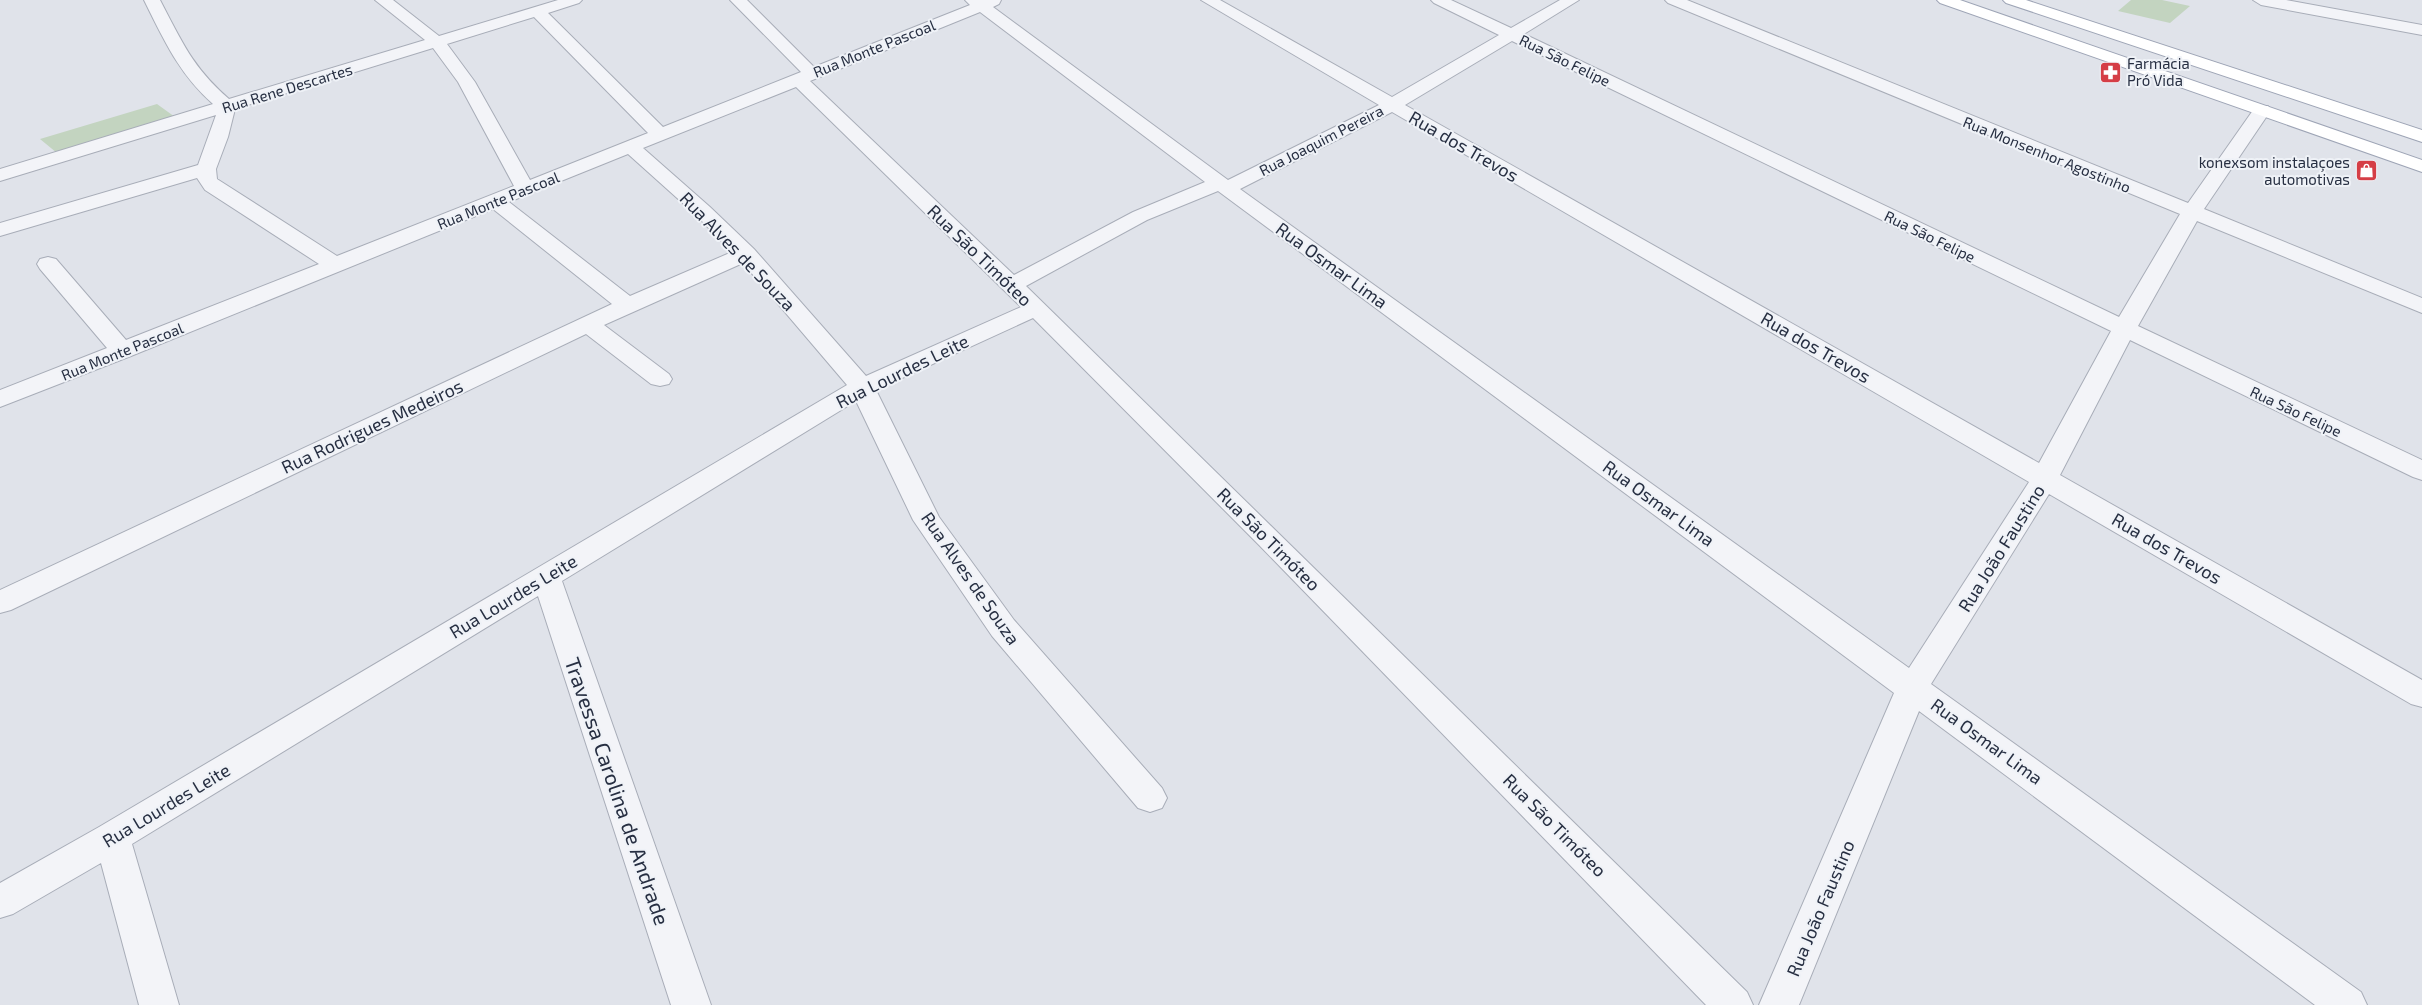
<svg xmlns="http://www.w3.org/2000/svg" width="2422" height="1005" font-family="'Exo 2',sans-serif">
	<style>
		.green { fill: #c3d4c0 }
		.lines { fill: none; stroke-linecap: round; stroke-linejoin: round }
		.minor-casing { stroke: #a8adb8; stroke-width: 2 }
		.major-casing { stroke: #9ea5b6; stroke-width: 2 }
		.minor { fill: #f3f4f8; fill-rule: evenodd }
		.major { fill: #fff; fill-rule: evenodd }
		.labels { text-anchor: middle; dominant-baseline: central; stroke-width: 4; stroke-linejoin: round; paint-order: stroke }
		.far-street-label { font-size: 15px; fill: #272f42; stroke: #eff2f7 }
		.far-poi-label { font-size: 15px; fill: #272f42; stroke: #eff2f7; text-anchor: start }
		.street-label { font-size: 18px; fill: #272f42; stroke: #eff2f7 }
		.near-street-label { font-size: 21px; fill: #272f42; stroke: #eff2f7 }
	</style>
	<rect width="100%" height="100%" fill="#e0e3ea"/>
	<path class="green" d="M2131 0H2162L2190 6 2170 23 2118 11Z
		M157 104 175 117 57 153 40 139Z"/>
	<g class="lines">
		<defs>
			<path id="minor" d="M144 0H160C182 42 193 68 229 99L425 40 375 0H393L439 36 558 0H582L579 3 548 13 663 127 801 72 730 0H747L814 67 970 5 965 0H1001L999 4 993 7 1228 180 1379 105 1201 0H1220L1392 97 1499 35 1434 3 1431 0H1451L1511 28 1560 0H1579L1524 34 2119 317 2180 214 1668 3 1665 0H1687L2188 203 2256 106H2268L2271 110 2204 209 2422 298V313L2197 221 2138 326 2422 460V480L2413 477 2130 340 2060 475 2422 680V707L2411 704 2049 494 1931 684 2361 992 2367 1005H2315L1919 711 1799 1005H1759L1894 693 1218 191 1147 220 1026 286 1747 992 1753 1005H1706L1259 545 1033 318 876 390 939 517 1014 620 1162 788 1167 798 1162 808 1150 812 1138 808 992 636 913 520 856 401 562 581 711 1005H671L538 596 132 844 179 1005H139L101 863 13 914 0 918V883L99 827 847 385 743 263 604 325 669 374 672 379 669 384 660 386 651 384 586 334 11 610 0 613V590L612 304 493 209 131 356 0 407V390L107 348 40 269 37 264 40 259 48 257 56 259 126 340 319 264 205 190 197 178 0 236V223L198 165 216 115 0 181V169L213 104C179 74 164 40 144 0ZM980 12 1205 182 1133 212 1014 275 810 81ZM534 17 648 133 530 180 475 82 447 44ZM1512 41 2111 331 2039 463 1405 105ZM433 48 458 82 514 186 337 256 217 179 216 169 228 137 235 109ZM796 87 1021 307 866 376 754 249 710 207 643 148ZM1392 112 2029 482 1909 668 1240 189ZM628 154 696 215 732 252 630 296 509 202Z
				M2253 0H2286L2422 25V35L2261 5Z"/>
			<path id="major" d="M1937 0H1960L2422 160V172L1940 3Z
				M2003 0H2026L2422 130V142L2006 3Z"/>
		</defs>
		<use href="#minor" class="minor-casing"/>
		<use href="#major" class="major-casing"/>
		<use href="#minor" class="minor"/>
		<use href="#major" class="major"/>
	</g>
	<defs>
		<symbol id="pharmacy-square" viewBox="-11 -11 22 22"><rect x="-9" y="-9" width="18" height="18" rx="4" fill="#d53e46" stroke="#eff2f7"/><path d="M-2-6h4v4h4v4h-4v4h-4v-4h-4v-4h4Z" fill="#fff"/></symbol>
		<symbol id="shop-square" viewBox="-11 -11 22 22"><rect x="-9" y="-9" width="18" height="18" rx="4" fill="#d53e46" stroke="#eff2f7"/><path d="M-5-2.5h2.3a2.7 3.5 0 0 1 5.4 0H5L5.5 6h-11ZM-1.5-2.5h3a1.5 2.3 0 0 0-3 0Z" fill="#fff"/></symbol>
	</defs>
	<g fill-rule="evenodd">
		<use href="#pharmacy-square" x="2098" y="60" width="25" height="25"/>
		<use href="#shop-square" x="2354" y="158" width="25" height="25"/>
	</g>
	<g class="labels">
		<g class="far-street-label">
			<text transform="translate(874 48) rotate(-22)">Rua Monte Pascoal</text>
			<text transform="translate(1565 60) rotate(26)">Rua São Felipe</text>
			<text transform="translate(287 88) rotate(-17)">Rua Rene Descartes</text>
			<text transform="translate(1321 140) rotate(-27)">Rua Joaquim Pereira</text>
			<text transform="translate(2047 154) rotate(22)">Rua Monsenhor Agostinho</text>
			<text transform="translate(498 200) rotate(-22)">Rua Monte Pascoal</text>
			<text transform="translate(1930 236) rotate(26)">Rua São Felipe</text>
			<text transform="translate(122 351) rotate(-22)">Rua Monte Pascoal</text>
			<text transform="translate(2296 411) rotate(25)">Rua São Felipe</text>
		</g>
		<g class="far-poi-label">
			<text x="2127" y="63">Farmácia<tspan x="2127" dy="17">Pró Vida</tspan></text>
			<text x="2350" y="162" text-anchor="end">konexsom instalaçoes<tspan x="2350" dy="17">automotivas</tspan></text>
		</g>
		<g class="street-label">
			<text transform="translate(1464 146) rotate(30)">Rua dos Trevos</text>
			<text transform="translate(738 251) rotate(46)">Rua Alves de Souza</text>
			<text transform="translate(980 255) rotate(44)">Rua São Timóteo</text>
			<text transform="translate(1332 265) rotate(36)">Rua Osmar Lima</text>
			<text transform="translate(1816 347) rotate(30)">Rua dos Trevos</text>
			<text transform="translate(902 371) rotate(-26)">Rua Lourdes Leite</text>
			<text transform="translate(372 426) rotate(-25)">Rua Rodrigues Medeiros</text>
			<text transform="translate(1659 503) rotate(36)">Rua Osmar Lima</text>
			<text transform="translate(1269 539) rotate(45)">Rua São Timóteo</text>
			<text transform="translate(2001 548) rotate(-58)">Rua João Faustino</text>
			<text transform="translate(2167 548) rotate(30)">Rua dos Trevos</text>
			<text transform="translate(971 578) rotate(55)">Rua Alves de Souza</text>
			<text transform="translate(513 596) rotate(-31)">Rua Lourdes Leite</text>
			<text transform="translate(1987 741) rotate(36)">Rua Osmar Lima</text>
			<text transform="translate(166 805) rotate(-31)">Rua Lourdes Leite</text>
			<text transform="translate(1555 825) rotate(45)">Rua São Timóteo</text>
			<text transform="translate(1820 908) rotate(-67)">Rua João Faustino</text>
		</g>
		<g class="near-street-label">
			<text transform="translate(618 791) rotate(71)">Travessa Carolina de Andrade</text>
		</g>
	</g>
</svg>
